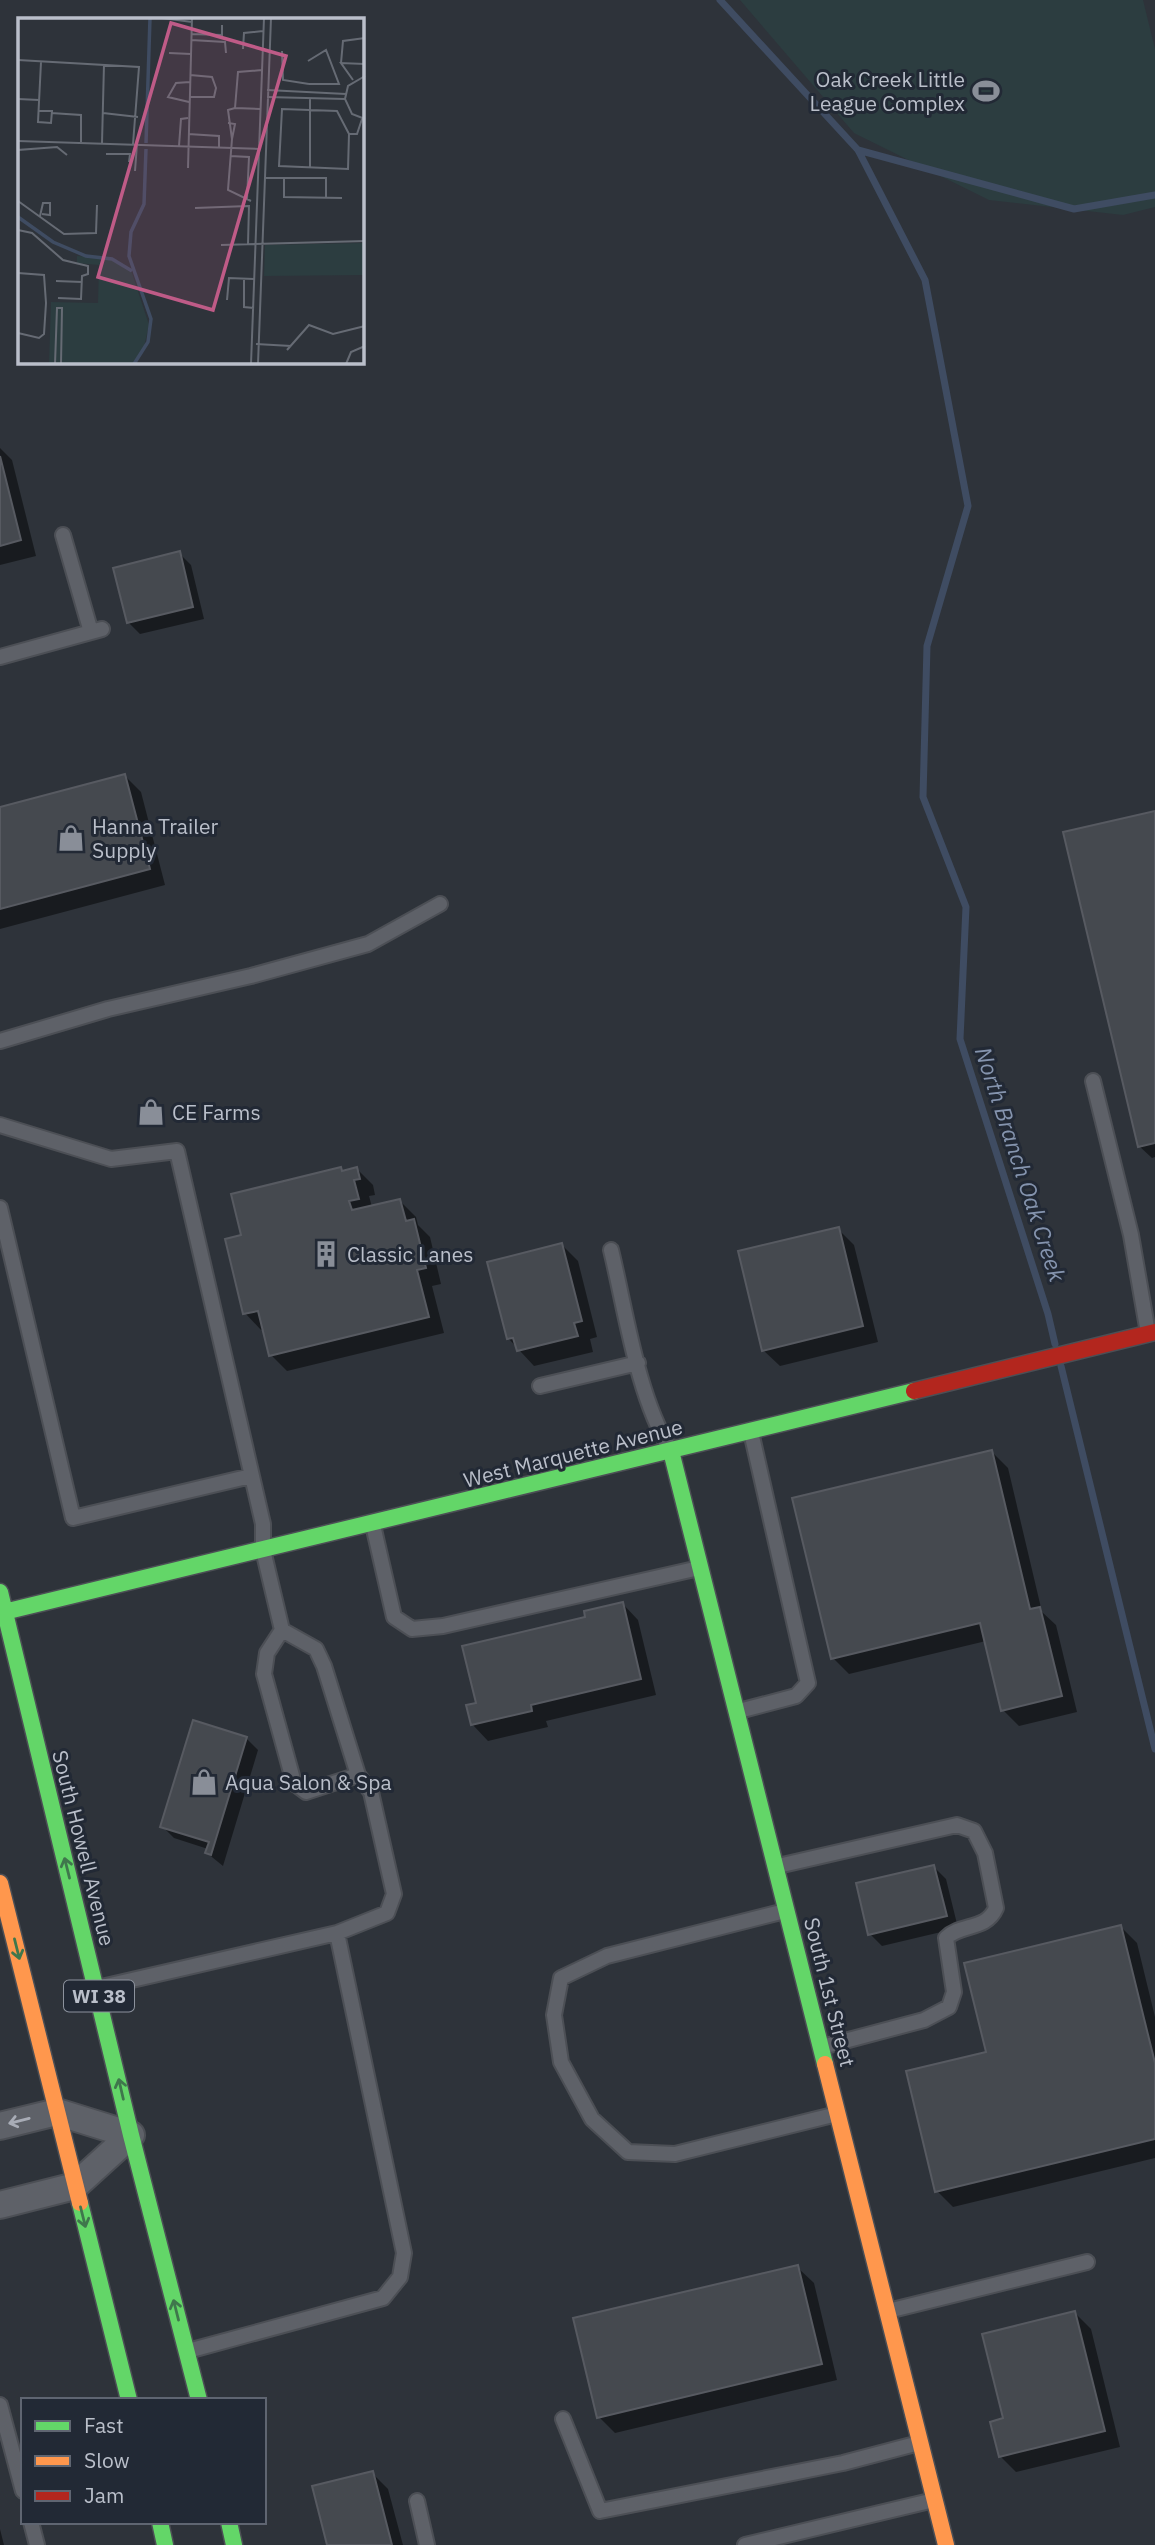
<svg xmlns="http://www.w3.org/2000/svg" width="1155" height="2545" font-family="'IBM Plex Sans',sans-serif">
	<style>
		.green { fill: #2c3d40 }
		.shadow { fill: #0007 }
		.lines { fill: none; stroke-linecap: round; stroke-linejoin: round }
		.stream { stroke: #3f4c62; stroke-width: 7 }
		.building { fill: #45494f; stroke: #575a61; stroke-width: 2 }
		.lane-casing { stroke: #4c4f55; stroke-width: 18 }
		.street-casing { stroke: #4c4f55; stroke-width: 30 }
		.fast-casing { stroke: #4c4f55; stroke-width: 19 }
		.slow-casing { stroke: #4c4f55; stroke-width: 19 }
		.jam-casing { stroke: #4c4f55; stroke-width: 19 }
		.lane { stroke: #5e6168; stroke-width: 14 }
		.street { stroke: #5e6168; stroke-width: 26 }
		.fast { stroke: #63d668; stroke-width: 16 }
		.slow { stroke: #ff974d; stroke-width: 16 }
		.jam { stroke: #b3261e; stroke-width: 16 }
		.oneway { stroke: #3f774c }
		.oneway2 { stroke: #a8acb6 }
		.labels { text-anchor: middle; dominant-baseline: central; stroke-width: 6; stroke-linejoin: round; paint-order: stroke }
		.shield { fill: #222935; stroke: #8c929d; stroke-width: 2 }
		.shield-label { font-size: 19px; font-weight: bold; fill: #babfca }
		.poi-label { font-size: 21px; fill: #babfca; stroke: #222935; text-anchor: start }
		.street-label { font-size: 21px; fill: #babfca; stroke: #222935 }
		.water-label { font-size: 23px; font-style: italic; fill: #8594ae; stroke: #222935 }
		.inset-river { fill: none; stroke: #3f4c62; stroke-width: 3.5 }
		.inset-road { fill: none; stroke: #666b74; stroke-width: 2 }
		.view { fill: #bf5b87; fill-opacity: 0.15; stroke: #bf5b87; stroke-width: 3.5 }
		.inset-edge { fill: none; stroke: #babfca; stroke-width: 3.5 }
	</style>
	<rect width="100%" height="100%" fill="#2e333a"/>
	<path class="green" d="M740 0H1143L1155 49V207L1123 215 989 200 854 133Z"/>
	<path class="shadow" d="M0 448 12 460 36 556 0 565Z
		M179 553 191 565 204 619 140 634 128 622Z
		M125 776 141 792 165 885 0 929V809Z
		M1155 812V1157L1152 1158 1139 1146Z
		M341 1169 344 1172 357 1169 373 1185 375 1195 369 1196 372 1207 400 1201 416 1217 418 1225 430 1237 441 1284 432 1286 444 1333 287 1371 271 1355 264 1329 261 1330 245 1313 243 1237Z
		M838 1229 854 1245 878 1342 780 1366 763 1350Z
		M562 1245 578 1261 597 1337 590 1339 593 1352 534 1366 508 1338Z
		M992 1452 1008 1468 1042 1612 1056 1625 1077 1712 1019 1726 1003 1710 986 1641 849 1674 833 1658Z
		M622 1603 638 1620 656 1695 546 1721 548 1727 488 1741 472 1724 478 1704 587 1618Z
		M246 1738 258 1750 223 1866 207 1853 208 1849 174 1838 162 1826Z
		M934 1867 946 1879 958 1928 882 1946 870 1934Z
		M1121 1927 1137 1943 1155 2017V2158L953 2207 937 2191 988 2053Z
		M797 2267 814 2283 837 2380 615 2433 599 2417Z
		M1075 2313 1091 2329 1120 2447 1016 2472 1000 2456 1005 2420Z
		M372 2473 388 2489 403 2545H329Z
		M0 2529 4 2545H0Z"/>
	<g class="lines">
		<path class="stream" d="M720 0 858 150 925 280 968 506 927 646 923 797 966 907 960 1039 1048 1314 1055 1344
			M858 150 1074 209 1155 195
			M1061 1366 1155 1749"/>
	</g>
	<path class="building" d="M0 456 21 540 0 546Z
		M180 551 193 607 127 623 113 568Z
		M125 774 150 869 0 909V807Z
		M1155 811V1143L1138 1147 1063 832Z
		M341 1167 342 1171 357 1167 360 1179 354 1180 359 1199 349 1201 352 1210 400 1199 406 1221 414 1219 426 1268 417 1270 429 1317 269 1356 258 1311 243 1314 225 1239 241 1235 231 1194Z
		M839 1227 863 1326 762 1351 738 1251Z
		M562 1243 582 1321 574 1323 578 1336 517 1351 513 1338 507 1339 487 1262Z
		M992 1450 1030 1609 1040 1607 1062 1696 1001 1711 980 1623 831 1659 792 1498Z
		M623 1602 641 1679 531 1705 532 1711 471 1725 466 1705 476 1703 462 1646 585 1617 584 1611Z
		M193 1720 247 1737 211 1855 205 1853 209 1842 160 1827Z
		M934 1865 947 1916 868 1935 856 1883Z
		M1121 1925 1155 2063V2139L935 2192 906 2071 986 2052 964 1963Z
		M798 2265 822 2364 597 2418 573 2318Z
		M1075 2311 1105 2431 999 2457 990 2422 1003 2418 982 2334Z
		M373 2471 392 2545H327L312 2486Z"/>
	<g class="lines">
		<defs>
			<path id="lane" d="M63 535 91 632
				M0 657 102 629
				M0 1041 108 1009 251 976 368 944 440 904
				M1093 1081 1131 1235 1148 1333
				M0 1125 111 1159 177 1151 263 1524V1550L282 1630 316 1649 324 1666 358 1775 371 1792 394 1894 387 1913 337 1933
				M0 1208 73 1518 251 1476
				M611 1250C626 1312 637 1395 670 1449
				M540 1386 638 1363
				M373 1525 394 1617 412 1629 443 1626 699 1568
				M282 1630 267 1653 264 1674 294 1783 306 1792 358 1775
				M739 1711 796 1696 808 1683 751 1432
				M778 1866 957 1825 974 1831 985 1853 996 1908C986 1931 961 1923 946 1938L954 1992 949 2007 924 2020 822 2047
				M785 1911 607 1956 561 1978 554 2015 561 2062 592 2119 628 2152 675 2154 837 2114
				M97 1988 337 1933 404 2253 400 2277 383 2298 188 2351
				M888 2311 1087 2262
				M0 2405 23 2491
				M563 2419 600 2511 843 2463 919 2443
				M417 2501 427 2545
				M31 2522 37 2545
				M745 2545 934 2500"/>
			<path id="street" d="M0 2126 57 2112 131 2135
				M0 2205 75 2186 131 2135"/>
			<path id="fast" d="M671 1451 825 2064
				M0 1592 131 2135 199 2400
				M0 1613 914 1391
				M80 2203 129 2400
				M160 2522 165 2545
				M229 2522 234 2545"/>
			<path id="slow" d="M0 1883 80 2203
				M825 2064 946 2545"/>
			<path id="jam" d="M914 1391 1155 1332"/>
		</defs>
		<use href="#lane" class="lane-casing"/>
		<use href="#street" class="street-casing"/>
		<use href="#fast" class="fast-casing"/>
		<use href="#slow" class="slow-casing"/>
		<use href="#jam" class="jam-casing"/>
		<use href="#lane" class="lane"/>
		<use href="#street" class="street"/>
		<use href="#fast" class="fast"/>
		<use href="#slow" class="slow"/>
		<use href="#jam" class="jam"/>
	</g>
	<defs><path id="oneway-shaft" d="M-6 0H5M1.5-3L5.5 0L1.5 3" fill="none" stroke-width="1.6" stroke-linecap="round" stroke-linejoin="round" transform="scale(1.75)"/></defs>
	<g class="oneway">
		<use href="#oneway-shaft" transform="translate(67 1868) rotate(-104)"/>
		<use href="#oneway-shaft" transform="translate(17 1949) rotate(76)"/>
		<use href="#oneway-shaft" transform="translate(121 2089) rotate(-103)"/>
		<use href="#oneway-shaft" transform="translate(83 2217) rotate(76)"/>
		<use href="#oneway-shaft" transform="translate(176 2310) rotate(-104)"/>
	</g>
	<use class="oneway2" href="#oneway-shaft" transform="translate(19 2121) rotate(166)"/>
	<defs>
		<symbol id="stadium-bare" viewBox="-9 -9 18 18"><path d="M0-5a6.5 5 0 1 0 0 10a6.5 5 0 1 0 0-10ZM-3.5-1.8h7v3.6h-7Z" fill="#898e98" stroke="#222935" stroke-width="2.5" paint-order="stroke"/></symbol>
		<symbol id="shop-bare" viewBox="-9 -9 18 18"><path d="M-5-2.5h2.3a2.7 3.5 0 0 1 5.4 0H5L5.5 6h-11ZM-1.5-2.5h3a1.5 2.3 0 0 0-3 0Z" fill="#898e98" stroke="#222935" stroke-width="2.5" paint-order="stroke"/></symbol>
		<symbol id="building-bare" viewBox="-9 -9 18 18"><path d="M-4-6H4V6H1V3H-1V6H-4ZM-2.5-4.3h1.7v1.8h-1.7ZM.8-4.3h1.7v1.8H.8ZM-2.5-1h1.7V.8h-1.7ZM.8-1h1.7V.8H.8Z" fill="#898e98" stroke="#222935" stroke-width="2.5" paint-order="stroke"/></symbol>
	</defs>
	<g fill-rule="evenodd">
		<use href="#stadium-bare" x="967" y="72" width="38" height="38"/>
		<use href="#shop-bare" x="52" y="819" width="38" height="38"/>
		<use href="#shop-bare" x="132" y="1093" width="38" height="38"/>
		<use href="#building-bare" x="307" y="1235" width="38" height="38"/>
		<use href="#shop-bare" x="185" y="1763" width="38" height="38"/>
	</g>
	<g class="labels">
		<rect class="shield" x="64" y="1980.5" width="70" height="31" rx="5"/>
		<g class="shield-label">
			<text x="99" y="1996">WI 38</text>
		</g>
		<g class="poi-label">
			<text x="965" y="79" text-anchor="end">Oak Creek Little<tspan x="965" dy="24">League Complex</tspan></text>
			<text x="92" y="826">Hanna Trailer<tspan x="92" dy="24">Supply</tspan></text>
			<text x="172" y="1112">CE Farms</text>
			<text x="347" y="1254">Classic Lanes</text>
			<text x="225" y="1782">Aqua Salon &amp; Spa</text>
		</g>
		<g class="street-label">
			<text transform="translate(573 1453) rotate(-14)">West Marquette Avenue</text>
			<text transform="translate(84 1848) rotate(76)">South Howell Avenue</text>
			<text transform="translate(830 1992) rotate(76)">South 1st Street</text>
		</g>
		<g class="water-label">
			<text transform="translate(1021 1164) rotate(72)">North Branch Oak Creek</text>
		</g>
	</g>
	<g transform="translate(18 18)">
		<rect width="346" height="346" fill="#2e333a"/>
		<path d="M346 225V257L246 258 247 227ZM59 238 89 239 114 255 131 307 125 333 114 346H31L33 284 80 285 81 247 59 245Z" fill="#2c3d40"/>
		<path class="inset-river" d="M128 125 132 0M0 199 35 224 68 238 94 241 114 253M116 346 130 324 133 301 111 238 113 214 126 186 128 131"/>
		<path class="inset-road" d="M144 0 174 4M173 16 204 17V7M173 22 207 24 208 35M225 31 226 15 245 13M264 33 265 62 291 66M151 35 173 36M0 42 121 49 115 126M290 43 308 32 321 66H291M323 45 325 23 347 20M347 58 330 68 327 81 334 96 347 101M335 62 323 45 347 46M249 72 328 76M171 79H196L198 70 194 59 172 57M249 79 327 81M0 81 21 82M171 84 150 79 158 65 172 64M217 90 210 92 214 121 210 172 233 183M242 91 217 90 220 54 244 52M21 93H34L33 105 20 104 23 44M33 95 63 97V124M85 95 120 99M210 105 217 106 214 121M170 116 201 118V130M331 116 330 151 261 148 264 91 319 93 331 116H339L344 101M0 123 242 131M84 125 86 46M161 128 163 101 170 100M88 136H112L111 144M212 138 231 139 229 181M170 150 174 0M292 150V80M117 153 119 126M0 158V132L39 129 49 137M266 159V179L324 180M247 160H308V179M0 183 46 216 78 215 79 187M177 190 230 188M22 198 25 185H32V197L24 196M0 212 14 215 45 242 70 248V256L64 258 63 281 40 280M230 226 231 187M203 227 347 223M0 255 26 257 28 285 26 316 21 320 0 315M226 261V289L236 290M38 263 64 264M209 282 211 260 236 261M238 326 273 328M269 332 291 307 315 316 347 308M37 346 39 290H44L43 346M233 346 246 0M240 346 253 0M328 346 333 334 347 328"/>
		<path class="view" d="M153 5 268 38 195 292 80 259Z"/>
		<rect width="346" height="346" class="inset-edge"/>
	</g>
	<rect x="21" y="2398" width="245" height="126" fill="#222935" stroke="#5f6571" stroke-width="2"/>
	<rect x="35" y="2421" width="35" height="10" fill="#63d668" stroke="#5f6571" stroke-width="2"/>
	<text x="84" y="2433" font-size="21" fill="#babfca">Fast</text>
	<rect x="35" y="2456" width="35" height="10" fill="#ff974d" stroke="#5f6571" stroke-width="2"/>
	<text x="84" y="2468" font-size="21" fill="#babfca">Slow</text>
	<rect x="35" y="2491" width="35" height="10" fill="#b3261e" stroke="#5f6571" stroke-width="2"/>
	<text x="84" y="2503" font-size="21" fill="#babfca">Jam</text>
</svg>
